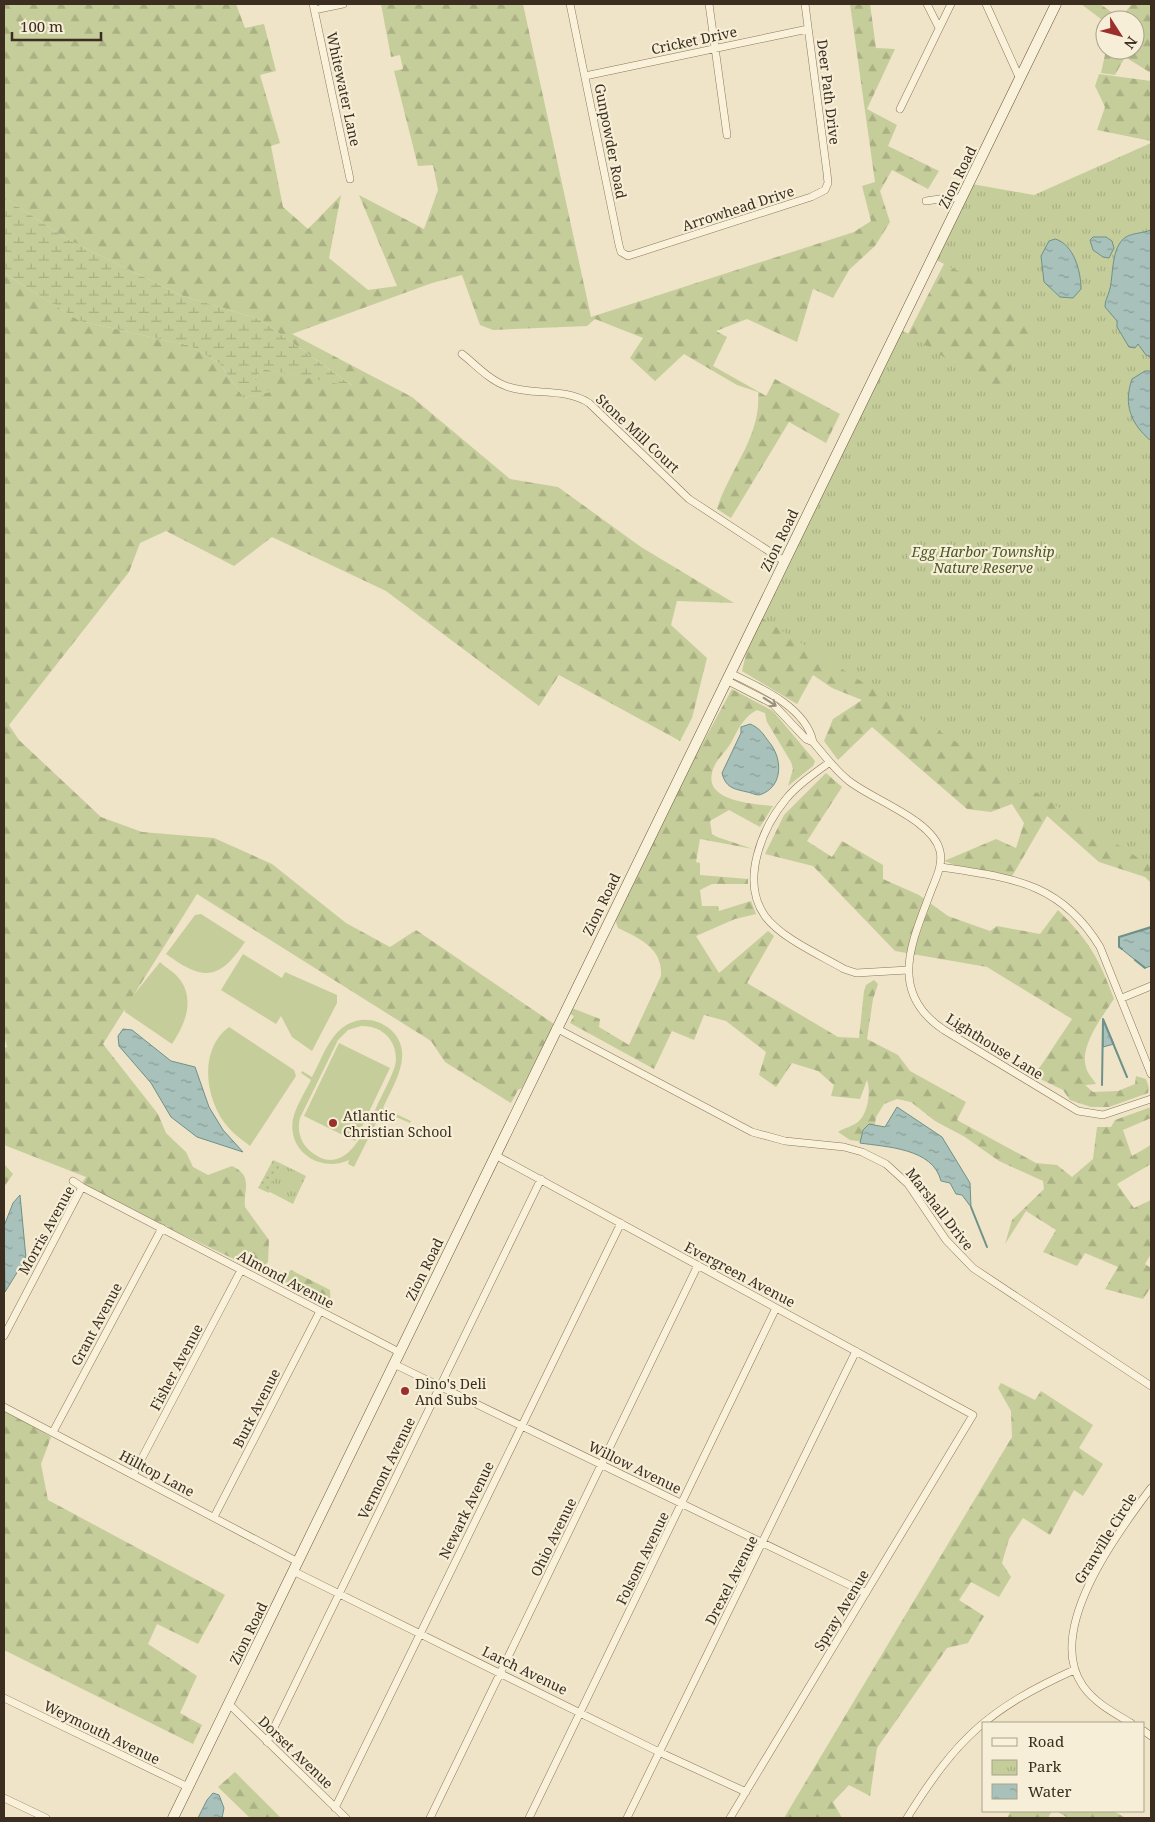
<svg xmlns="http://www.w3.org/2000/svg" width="1155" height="1822" font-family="'Noto Serif',serif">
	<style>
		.grass { fill: url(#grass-dots) }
		.forest { fill: url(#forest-firs) }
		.wetland { fill: url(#wetland-marsh) }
		.park { fill: url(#park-tufts) }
		.pitch { fill: #c5cd9a; fill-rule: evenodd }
		.water { fill: url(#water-ripples); stroke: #6e918a }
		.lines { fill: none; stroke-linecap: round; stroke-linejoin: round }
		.stream { stroke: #6e918a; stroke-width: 2 }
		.street-casing { stroke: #8a765c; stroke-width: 8 }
		.secondary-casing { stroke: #6c573f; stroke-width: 11 }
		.street { stroke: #f9f1da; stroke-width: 7 }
		.secondary { stroke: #f9f1da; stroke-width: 10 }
		.oneway { stroke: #9a907d }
		.poi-dot { fill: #9a2f2c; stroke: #f6eed6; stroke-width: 2 }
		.labels { text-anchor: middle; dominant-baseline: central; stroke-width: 4.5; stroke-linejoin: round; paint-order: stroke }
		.street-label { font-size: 14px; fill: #3b2e20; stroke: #f6eed6 }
		.park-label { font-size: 14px; font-style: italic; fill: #495726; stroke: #f6eed6 }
		.poi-label { font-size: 14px; fill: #3b2e20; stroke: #f6eed6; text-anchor: start }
	</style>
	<defs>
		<pattern id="grass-dots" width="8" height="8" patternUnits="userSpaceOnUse" patternTransform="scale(1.25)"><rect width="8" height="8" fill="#c5cd9a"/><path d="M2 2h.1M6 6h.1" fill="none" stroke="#aab084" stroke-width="1.8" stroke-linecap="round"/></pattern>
		<pattern id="forest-firs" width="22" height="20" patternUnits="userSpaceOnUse" patternTransform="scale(1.25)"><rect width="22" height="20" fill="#c5cd9a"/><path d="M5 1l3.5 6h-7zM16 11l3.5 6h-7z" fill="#aab084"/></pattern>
		<pattern id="wetland-marsh" width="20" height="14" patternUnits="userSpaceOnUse" patternTransform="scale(1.25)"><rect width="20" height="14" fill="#c5cd9a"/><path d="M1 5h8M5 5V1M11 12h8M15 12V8" fill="none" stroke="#aab084"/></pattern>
		<pattern id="park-tufts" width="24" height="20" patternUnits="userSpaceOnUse" patternTransform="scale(1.25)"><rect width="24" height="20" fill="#c5cd9a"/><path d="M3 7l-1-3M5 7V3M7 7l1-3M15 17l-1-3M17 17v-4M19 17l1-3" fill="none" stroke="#aab084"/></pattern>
		<pattern id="water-ripples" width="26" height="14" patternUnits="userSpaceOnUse" patternTransform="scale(1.25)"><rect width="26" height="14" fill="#a8c2bb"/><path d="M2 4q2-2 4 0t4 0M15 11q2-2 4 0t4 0" fill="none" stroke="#8a9e98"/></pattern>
	</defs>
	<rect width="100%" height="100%" fill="#efe4c7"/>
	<path class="grass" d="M273 1160 282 1164 269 1193 258 1188Z"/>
	<path class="forest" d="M4 4H236L245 28 264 24 276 71 260 75 280 143 271 146 283 207 308 229 341 195 329 258 368 290 397 286 359 195 424 229 438 190 433 165 418 166 394 71 403 69 400 55 391 57 381 4H523L591 317 854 232 871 221 862 186 875 182 850 4H870L876 48 895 49 867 109 897 125 888 146 939 171 928 189 892 170 880 191 890 222 875 246 849 270 833 298 813 289 797 342 747 319 716 331 727 337 713 366 766 396 775 379 840 414 826 443 789 422 731 518 717 509C729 470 762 436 758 392L737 385 684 354 655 381 630 358 643 338 595 319 587 326 493 330 480 325 462 275 432 283 292 334 412 397 510 479 558 487 641 547 734 603 677 601 671 625 707 658 692 718 680 741 559 675 539 706 386 591 272 537 234 566 166 531 140 543 129 572 9 725 19 740 101 817 142 832 214 838 272 864 346 923 390 947 416 930 554 1024 522 1088 518 1090 511 1103 445 1062 431 1041 197 894 103 1044 158 1114 166 1133 186 1152 193 1167 208 1175 232 1166C254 1176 243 1191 245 1207L269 1240 268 1262 259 1271 80 1186 86 1177 4 1145V1048L7 1047 4 1036V273L80 321 191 346 219 363 244 398 269 392 254 379 263 369 353 386 259 319 180 295 65 238 4 197Z
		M1081 4H1100L1120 18 1132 4H1151V73L1125 57 1115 75 1101 73 1106 50H1135V20H1105V22Z
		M1099 74 1151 81V141L1097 130 1105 107 1095 86Z
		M946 260 1019 279 1151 478V883L1145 877 1099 862 1047 816 1011 878 975 872 944 861 996 839 1016 848 1024 823 1012 804 991 812 967 809 872 727 838 760 824 741 833 719 862 700 832 688 813 675 797 704 742 671 748 646 762 618Z
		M732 689 773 711 815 761 813 766 788 786 793 769 791 762 767 722 765 713 757 710C744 716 737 731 731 743 725 753 714 761 712 773 705 802 755 804 773 806L760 827 729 810 710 821 712 834 717 837 753 849 700 839 696 862 700 863V875L748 879V884H712L700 890 702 906H718L719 911 751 901 756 914 735 919 696 936 719 973 768 931 774 936 747 983 838 1037 859 1038 864 991 866 985 874 980 878 984 873 999 867 1039 898 1055 910 1071 966 1102 957 1120 1036 1163 1057 1165 1072 1177 1093 1159 1097 1127H1111L1115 1120 1151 1107V1118L1123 1130 1132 1156 1151 1145V1164L1117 1184 1134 1208 1151 1200V1254L1145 1264 1151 1268V1287L1143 1299 1105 1289 1118 1267 1085 1253 1077 1266 1043 1252 1056 1230 1026 1211 1005 1244 1012 1220 1044 1189 1043 1181 999 1161 965 1137 935 1121 911 1102 897 1099 884 1104 876 1117 872 1143 850 1140 838 1132C844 1128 854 1126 859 1121 868 1113 871 1091 867 1080L860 1099 831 1096 834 1085 818 1071 792 1063 776 1087 759 1075 766 1052 726 1021 704 1015 694 1040 672 1031 654 1069 570 1023 574 1016 570 1014 572 1008 600 1019 599 1027 629 1045 661 976C663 948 639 938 618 928L615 919 687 772Z
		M826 773 842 787 807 841 832 857 842 841 883 865V879L919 895 948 916 990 931 997 926 1040 934 1058 910C1089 941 1099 958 1114 999 1103 1015 1079 1047 1086 1067 1087 1073 1093 1079 1096 1084L1085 1085 1093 1092 1118 1091 1135 1084 1136 1076 1146 1079 1149 1088 1148 1093 1109 1107H1091L1070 1100 1063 1090 1034 1076 1072 1019 987 967 895 951 813 866 765 854 784 815Z
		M4 1164 13 1174 4 1187Z
		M291 1270 330 1290 331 1309 279 1282Z
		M1001 1383 1035 1400 1041 1391 1093 1425 1079 1448 1103 1464 1083 1496 1074 1490 1050 1535 1023 1518 1009 1539 1002 1563 1011 1577 999 1597 971 1582 959 1600 984 1616 968 1643 947 1648 877 1748 870 1796 849 1785 833 1802 842 1818H784L1012 1437 1011 1411 998 1388Z
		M4 1408 51 1437 41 1464 48 1500 225 1595 198 1644 157 1624 148 1644 197 1676 180 1713 202 1725 193 1744 4 1650Z
		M235 1772 281 1818H250L218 1787Z
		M1011 1811H1052L1048 1818H1007Z
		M1056 1811H1113L1126 1818H1068Z"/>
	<path class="wetland" d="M4 197 65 238 180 295 259 319 354 387 263 369 254 379 270 392 244 398 219 363 191 346 80 321 4 273Z"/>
	<path class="park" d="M1151 143V866L762 618 902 330 996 391 1038 328 985 284 936 260 972 184 1034 195Z
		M282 1164 306 1176 293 1204 268 1191Z"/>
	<path class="pitch" d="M201 914 245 942C219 981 203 981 166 954L195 915Z
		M243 954 282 978 285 972 337 995V1003L312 1051 292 1037 281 1016 276 1024 221 990Z
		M160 962C166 968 176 973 181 981 195 1002 184 1026 172 1044L125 1012 124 1007Z
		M361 1020C371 1019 381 1022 390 1029 416 1052 394 1083 383 1108L411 1121 410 1123 382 1111 354 1167 348 1164 349 1160C321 1173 287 1152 293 1119 296 1106 305 1092 311 1080L301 1073 302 1071 312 1077C324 1055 332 1024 361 1020ZM361 1026C384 1025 400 1044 395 1066 390 1081 382 1094 376 1108 364 1132 344 1181 309 1150 300 1142 297 1129 300 1118L338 1040 348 1030Z
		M229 1027 294 1070 296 1076 250 1146C241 1139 231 1132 224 1122 205 1096 199 1049 229 1027Z
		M339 1043 390 1068 355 1141 304 1116Z"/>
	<path class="water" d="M1151 230V357L1146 355 1138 344 1135 348 1129 347 1117 327V321L1105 307C1105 301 1107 298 1109 292 1114 278 1110 247 1126 237 1132 233 1144 233 1151 230Z
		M1093 237H1106L1112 241 1114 248 1109 258 1103 257 1093 250 1090 240Z
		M1055 239C1074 244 1081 272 1081 289L1073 298 1060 297 1044 282 1041 256 1049 241Z
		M1145 371H1151V441C1131 424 1123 405 1132 379Z
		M750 724C760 728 763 734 769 742 782 757 784 785 762 794 758 796 754 794 751 793 737 789 726 790 722 773L741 733V727Z
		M1151 928V966L1145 968 1119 947V937Z
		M1103 1019 1114 1044 1103 1047Z
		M123 1029 132 1030 171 1061 195 1067 209 1107 223 1130 243 1152 197 1137 171 1117 151 1083 119 1046 118 1036Z
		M897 1107 942 1137 970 1183 971 1207 962 1195 956 1194 950 1183 941 1181C933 1148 886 1147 860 1143L863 1130 869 1124 885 1127Z
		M20 1195 26 1258 5 1292 4 1226 13 1203Z
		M213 1793 219 1795 224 1808 222 1818H198L207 1800Z"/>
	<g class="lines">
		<path class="stream" d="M1122 949 1119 947V937L1151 927
			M1135 960 1145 968
			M1102 1085 1103 1019 1127 1077
			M971 1207 987 1247"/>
		<defs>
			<path id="street" d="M313 4 350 179
				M570 4 619 245 621 252 628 256 811 197 825 190 828 183 827 173 805 4
				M709 4 727 135
				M927 4 939 28
				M986 4 1020 79
				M314 10 343 4
				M585 76 808 29
				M900 109 951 4
				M926 201 953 197 961 199
				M462 354C475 364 489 380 506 386 532 396 564 387 589 403L689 499 784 561
				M726 680 773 704 806 739 813 742C806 707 759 687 730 673
				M813 742C824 755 835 770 849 781 873 800 933 820 940 851 943 865 936 878 931 891 912 942 887 992 944 1030L1078 1111 1103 1115 1151 1099
				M830 762C815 773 798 784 786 799 762 828 740 881 765 916 781 938 820 955 844 969L856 973 908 970
				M941 867C1010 878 1060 881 1100 947L1151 1074
				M1122 998 1151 986
				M556 1028 752 1132 785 1141 844 1147 862 1152 886 1164 908 1184 946 1240 973 1268 1151 1386
				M495 1155 973 1415 730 1818
				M73 1181 82 1187
				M4 1336 82 1187 399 1352
				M394 1364 866 1593
				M4 1407 298 1562
				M53 1432 162 1228
				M133 1475 241 1270
				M214 1517 320 1311
				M293 1571 659 1752 746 1792
				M4 1698 188 1787
				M229 1704 346 1818
				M1131 1723C1114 1713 1095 1703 1083 1686 1044 1631 1117 1533 1151 1488
				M1144 1731 1151 1736
				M267 1742 541 1179
				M4 1798 46 1818
				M335 1808 621 1223
				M430 1818 698 1265
				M529 1818 776 1308
				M627 1818 856 1351
				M907 1818C957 1738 988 1709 1074 1670"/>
			<path id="secondary" d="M173 1818 1056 4"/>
		</defs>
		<use href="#street" class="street-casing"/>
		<use href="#secondary" class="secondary-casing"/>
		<use href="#street" class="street"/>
		<use href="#secondary" class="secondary"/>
	</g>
	<defs><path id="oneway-shaft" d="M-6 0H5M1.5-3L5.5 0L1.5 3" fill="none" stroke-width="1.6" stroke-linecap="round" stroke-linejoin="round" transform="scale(1.25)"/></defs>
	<use class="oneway" href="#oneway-shaft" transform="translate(770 702) rotate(33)"/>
	<g class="poi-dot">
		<circle cx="333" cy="1123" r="5"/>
		<circle cx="405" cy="1391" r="5"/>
	</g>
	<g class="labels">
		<g class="street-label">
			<text transform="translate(694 40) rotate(-12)">Cricket Drive</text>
			<text transform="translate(344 89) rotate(78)">Whitewater Lane</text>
			<text transform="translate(829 92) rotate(83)">Deer Path Drive</text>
			<text transform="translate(611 141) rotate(79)">Gunpowder Road</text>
			<text transform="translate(957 177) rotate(-64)">Zion Road</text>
			<text transform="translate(738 208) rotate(-18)">Arrowhead Drive</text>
			<text transform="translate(638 433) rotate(43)">Stone Mill Court</text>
			<text transform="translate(779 540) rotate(-64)">Zion Road</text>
			<text transform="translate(601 904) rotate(-64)">Zion Road</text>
			<text transform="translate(995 1046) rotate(32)">Lighthouse Lane</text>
			<text transform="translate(940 1209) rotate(52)">Marshall Drive</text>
			<text transform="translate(46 1230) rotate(-61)">Morris Avenue</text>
			<text transform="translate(424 1269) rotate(-64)">Zion Road</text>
			<text transform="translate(740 1274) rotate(28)">Evergreen Avenue</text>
			<text transform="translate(286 1279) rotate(28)">Almond Avenue</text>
			<text transform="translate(96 1324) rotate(-62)">Grant Avenue</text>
			<text transform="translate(176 1367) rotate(-62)">Fisher Avenue</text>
			<text transform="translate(256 1408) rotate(-63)">Burk Avenue</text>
			<text transform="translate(635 1467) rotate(26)">Willow Avenue</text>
			<text transform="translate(386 1468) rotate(-64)">Vermont Avenue</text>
			<text transform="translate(157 1473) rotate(28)">Hilltop Lane</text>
			<text transform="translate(466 1510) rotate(-64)">Newark Avenue</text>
			<text transform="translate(553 1537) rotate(-64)">Ohio Avenue</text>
			<text transform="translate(1105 1538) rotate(-58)">Granville Circle</text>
			<text transform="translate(642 1558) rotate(-64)">Folsom Avenue</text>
			<text transform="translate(731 1580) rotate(-63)">Drexel Avenue</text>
			<text transform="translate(841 1610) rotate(-59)">Spray Avenue</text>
			<text transform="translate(248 1633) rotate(-64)">Zion Road</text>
			<text transform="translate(525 1670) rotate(26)">Larch Avenue</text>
			<text transform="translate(102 1732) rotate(26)">Weymouth Avenue</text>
			<text transform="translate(296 1752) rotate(44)">Dorset Avenue</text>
		</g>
		<g class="park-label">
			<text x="983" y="551">Egg Harbor Township<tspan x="983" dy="16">Nature Reserve</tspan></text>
		</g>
		<g class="poi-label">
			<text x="343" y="1115">Atlantic<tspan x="343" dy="16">Christian School</tspan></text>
			<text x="415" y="1383">Dino's Deli<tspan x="415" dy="16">And Subs</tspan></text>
		</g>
	</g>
	<rect width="1155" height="1822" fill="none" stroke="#3b2e20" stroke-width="10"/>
	<rect x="982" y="1722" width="162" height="90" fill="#f6eed6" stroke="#aba18d"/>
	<rect x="992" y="1738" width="25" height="8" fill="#f9f1da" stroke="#aba18d"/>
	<text x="1028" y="1747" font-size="15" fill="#3b2e20">Road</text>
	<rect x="992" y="1760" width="25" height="15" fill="url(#park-tufts)" stroke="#aba18d"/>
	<text x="1028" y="1772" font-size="15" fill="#3b2e20">Park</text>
	<rect x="992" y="1784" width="25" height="15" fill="url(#water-ripples)" stroke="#aba18d"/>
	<text x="1028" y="1797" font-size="15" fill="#3b2e20">Water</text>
	<g transform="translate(1120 35) rotate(126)"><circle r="24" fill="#f6eed6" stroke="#aba18d"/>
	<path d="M0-4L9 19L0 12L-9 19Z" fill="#9a2f2c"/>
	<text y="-8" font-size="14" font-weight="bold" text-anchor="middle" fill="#3b2e20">N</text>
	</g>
	<path d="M12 32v8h89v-8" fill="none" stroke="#3b2e20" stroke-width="2.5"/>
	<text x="20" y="32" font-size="15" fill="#3b2e20" stroke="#f6eed6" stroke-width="4" paint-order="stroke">100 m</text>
</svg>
